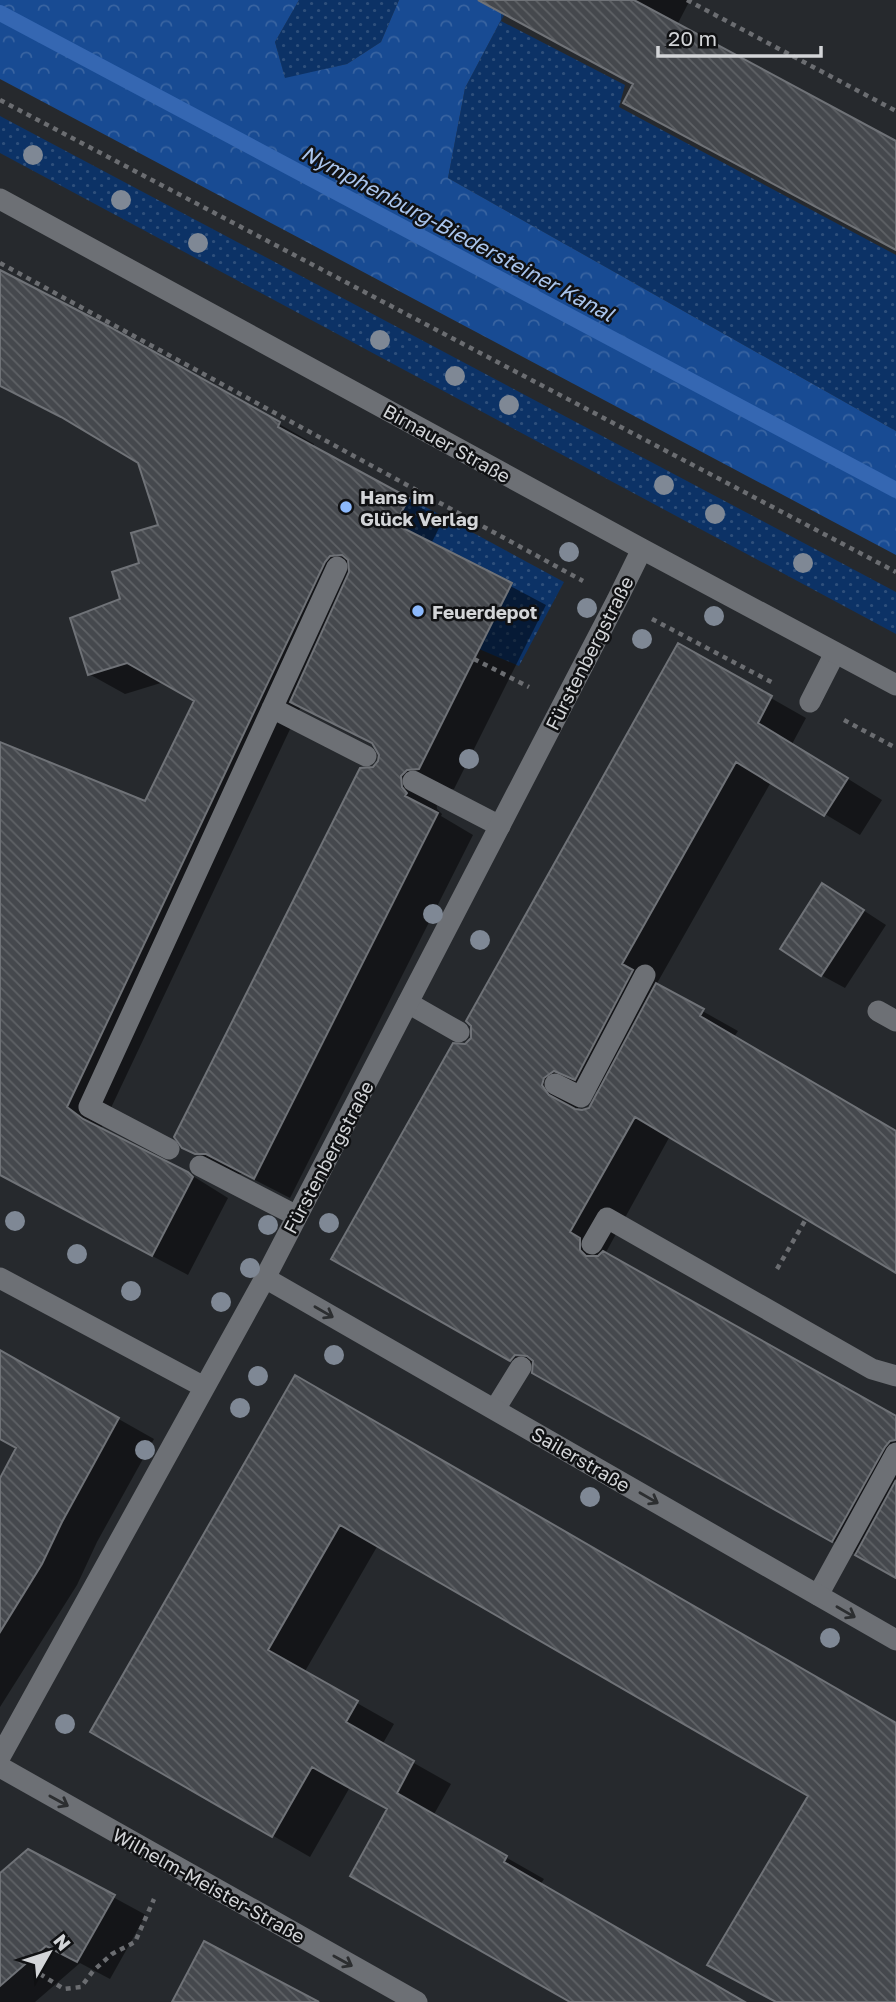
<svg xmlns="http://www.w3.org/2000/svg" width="896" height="2002" font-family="'Golos Text',sans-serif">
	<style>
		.grass { fill: url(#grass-dots) }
		.forest { fill: url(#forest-crowns) }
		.shadow { fill: #0007; fill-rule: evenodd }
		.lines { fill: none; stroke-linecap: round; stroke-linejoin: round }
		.stream { stroke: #3567b2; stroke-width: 16 }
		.building { fill: url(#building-back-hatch); stroke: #6f7277; stroke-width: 2 }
		.path { stroke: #6b6d71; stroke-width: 4.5; stroke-dasharray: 5 5; stroke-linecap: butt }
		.lane { stroke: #6d7075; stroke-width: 21 }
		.street { stroke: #6d7075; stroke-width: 21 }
		.tree { fill: #7f8895 }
		.oneway { stroke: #2c2e30 }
		.poi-dot { fill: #8cb9fc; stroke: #101113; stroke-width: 2.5 }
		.labels { text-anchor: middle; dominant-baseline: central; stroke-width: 5; stroke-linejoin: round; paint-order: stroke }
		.street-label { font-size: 19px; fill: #d3d5d8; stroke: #101113 }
		.poi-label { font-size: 19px; font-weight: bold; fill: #d3d5d8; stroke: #101113; text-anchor: start }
		.water-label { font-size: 21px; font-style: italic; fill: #aac5ed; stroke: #101113 }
	</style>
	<defs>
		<pattern id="grass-dots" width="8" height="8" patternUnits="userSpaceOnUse" patternTransform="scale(1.75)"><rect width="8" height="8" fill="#0c3266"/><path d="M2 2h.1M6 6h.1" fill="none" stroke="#2e4f7b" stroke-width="1.8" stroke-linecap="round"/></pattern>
		<pattern id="forest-crowns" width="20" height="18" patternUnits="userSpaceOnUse" patternTransform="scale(1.75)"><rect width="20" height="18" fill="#184b93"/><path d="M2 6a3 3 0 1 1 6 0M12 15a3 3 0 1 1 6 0" fill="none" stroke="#3964a1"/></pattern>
		<pattern id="building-back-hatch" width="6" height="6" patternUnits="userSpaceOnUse" patternTransform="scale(1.75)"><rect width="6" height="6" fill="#45484d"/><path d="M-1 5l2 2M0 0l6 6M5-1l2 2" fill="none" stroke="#5f6266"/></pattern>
	</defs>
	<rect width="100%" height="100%" fill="#26292d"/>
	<path class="grass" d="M299 0H399L381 42 347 64 285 79 275 42Z
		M502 0H512L501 21 625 85 619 107 896 255V431L448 178 465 88 501 20Z
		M0 116 896 592V634L0 153Z
		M409 498 564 582 519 666 479 649 395 524Z"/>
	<path class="forest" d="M0 0H299L275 42 285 78 347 64 381 42 399 0H502L501 20 465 88 448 178 896 431V555L0 79Z"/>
	<path class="shadow" d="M521 0H690L677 25 896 143V250L625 103 635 85Z
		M0 271 279 424 314 444 313 448 443 520 431 544 546 605 454 789H442L436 796 437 809 442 814 441 816 473 835 290 1198 243 1174H232L183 1146 373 769 380 762 381 754 376 746 301 706 101 1129 188 1173 228 1198 188 1275 0 1175V744L146 803 196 701 164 682 125 694 89 674 123 600 160 526 140 462 94 435 0 386Z
		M678 645 806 718 792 744 882 800 860 835 771 782 656 985 738 1031 734 1037 896 1133V1271L670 1136 605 1254 896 1418V1577L334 1259 466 1045 472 1039ZM599 1091 590 1109 578 1111V1099L584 1092Z
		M846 899 886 925 845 988 821 975Z
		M0 1352 154 1439 97 1542 77 1585 0 1707V1482L18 1448 0 1438Z
		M296 1378 896 1725V2002H777L810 1795 378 1545 304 1673 394 1724 382 1745 451 1784 433 1816 544 1879 540 1885 733 2002H573L389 1809 350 1787 310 1857 92 1731Z
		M28 1851 146 1915 110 1979 80 1963 35 2002H0V1876Z"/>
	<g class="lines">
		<path class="stream" d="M0 13 896 490"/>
	</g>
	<path class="building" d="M478 0H634L896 141V250L623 103 633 84Z
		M0 270 108 326 280 422 278 427 409 498 395 524 512 583 419 769 407 770 401 776 402 787 407 793 405 796 438 813 254 1179 206 1154H195L182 1148 174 1137 360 768 373 767 378 761 379 755 372 743 290 702 349 572 348 560 342 555 330 556 325 562 67 1107 83 1119 188 1172 193 1177 152 1256 0 1175V742L145 801 194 701 127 663 88 675 70 618 120 599 112 572 139 563 131 533 158 525 138 463 61 417 0 386Z
		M678 643 772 696 758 723 848 778 824 816 736 762 622 964 633 970 575 1080 554 1071 544 1078 542 1085 549 1095 575 1109 582 1110 589 1108 656 983 704 1009 700 1016 896 1131V1273L635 1117 570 1232 580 1238V1250L586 1256H598L603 1251 896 1416V1440L890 1441 885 1447 832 1542 532 1373 533 1361 527 1356 515 1355 510 1361 331 1259 453 1043 465 1044 471 1038V1026L466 1021Z
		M822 883 864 910 821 976 780 949Z
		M0 1350 119 1418 62 1522 42 1564 0 1632V1478L16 1448 0 1439Z
		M295 1375 896 1723V2002H776L707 1965 808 1796 340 1525 268 1650 358 1701 346 1722 414 1761 397 1793 507 1856 504 1862 745 2002H570L350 1876 387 1809 312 1767 272 1837 90 1732Z
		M896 1480V1578L855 1555Z
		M28 1849 115 1895 77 1962 46 1946 0 1986V1873Z
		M204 1941 319 2002H172Z"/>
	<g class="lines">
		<path class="path" d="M687 0 896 111
			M0 100 896 572
			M0 263 583 581
			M652 619 775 684
			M474 659 529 687
			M844 720 896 748
			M777 1269 806 1219
			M40 1974 64 1989 81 1987 93 1971 112 1954 135 1942 154 1899"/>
		<path class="lane" d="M810 702 835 653
			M272 708 366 756
			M413 781 500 826
			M408 1003 459 1032
			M878 1011 896 1021
			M555 1084 581 1097 645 975
			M169 1149 89 1107 337 567
			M200 1166 297 1216
			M592 1244 607 1218 872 1369 896 1376
			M495 1409 521 1367
			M818 1595 896 1453"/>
		<path class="street" d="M0 199 642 549 896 685
			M0 1278 204 1387
			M265 1278 896 1640
			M0 1757 265 1278 617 600 642 549
			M0 1767 417 2002"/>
	</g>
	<g class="tree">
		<circle cx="33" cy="155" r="10"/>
		<circle cx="121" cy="200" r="10"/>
		<circle cx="198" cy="243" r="10"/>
		<circle cx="380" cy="340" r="10"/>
		<circle cx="455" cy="376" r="10"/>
		<circle cx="509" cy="405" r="10"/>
		<circle cx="664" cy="485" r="10"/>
		<circle cx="715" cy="514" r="10"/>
		<circle cx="569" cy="552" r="10"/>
		<circle cx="803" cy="563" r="10"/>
		<circle cx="587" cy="608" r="10"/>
		<circle cx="714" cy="616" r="10"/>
		<circle cx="642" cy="639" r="10"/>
		<circle cx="469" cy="759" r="10"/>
		<circle cx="433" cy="914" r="10"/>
		<circle cx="480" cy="940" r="10"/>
		<circle cx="15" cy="1221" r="10"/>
		<circle cx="329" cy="1223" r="10"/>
		<circle cx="268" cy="1225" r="10"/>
		<circle cx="77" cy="1254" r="10"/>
		<circle cx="250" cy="1268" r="10"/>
		<circle cx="131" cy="1291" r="10"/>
		<circle cx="221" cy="1302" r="10"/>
		<circle cx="334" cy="1355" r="10"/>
		<circle cx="258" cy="1376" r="10"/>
		<circle cx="240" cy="1408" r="10"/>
		<circle cx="145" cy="1450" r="10"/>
		<circle cx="590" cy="1497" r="10"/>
		<circle cx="830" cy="1638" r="10"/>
		<circle cx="65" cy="1724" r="10"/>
	</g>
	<defs><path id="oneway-shaft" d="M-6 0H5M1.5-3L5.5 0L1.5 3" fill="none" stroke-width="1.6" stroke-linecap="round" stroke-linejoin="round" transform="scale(1.75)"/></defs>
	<g class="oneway">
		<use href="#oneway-shaft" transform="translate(324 1312) rotate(30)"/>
		<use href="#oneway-shaft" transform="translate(649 1498) rotate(30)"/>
		<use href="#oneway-shaft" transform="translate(846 1612) rotate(30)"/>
		<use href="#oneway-shaft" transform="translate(59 1801) rotate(29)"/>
		<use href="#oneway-shaft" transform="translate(343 1961) rotate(29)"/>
	</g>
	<g class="poi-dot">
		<circle cx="346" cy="507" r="7"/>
		<circle cx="418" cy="611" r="7"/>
	</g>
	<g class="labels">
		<g class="street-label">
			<text transform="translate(447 443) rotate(29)">Birnauer Straße</text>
			<text transform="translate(589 653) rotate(-63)">Fürstenbergstraße</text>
			<text transform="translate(328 1157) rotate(-62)">Fürstenbergstraße</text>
			<text transform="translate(581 1459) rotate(30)">Sailerstraße</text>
			<text transform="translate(209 1885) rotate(29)">Wilhelm-Meister-Straße</text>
		</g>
		<g class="poi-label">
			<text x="360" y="496">Hans im<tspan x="360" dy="22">Glück Verlag</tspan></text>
			<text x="432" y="611">Feuerdepot</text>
		</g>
		<g class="water-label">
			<text transform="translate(458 233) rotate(28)">Nymphenburg-Biedersteiner Kanal</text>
		</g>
	</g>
	<g transform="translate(49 1953) rotate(51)" stroke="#101113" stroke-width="5" paint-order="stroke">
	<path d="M0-5L12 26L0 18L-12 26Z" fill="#d3d5d8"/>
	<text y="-10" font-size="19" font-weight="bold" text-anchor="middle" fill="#d3d5d8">N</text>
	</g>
	<path d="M658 46v10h163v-10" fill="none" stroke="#d3d5d8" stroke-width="3.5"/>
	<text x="668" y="46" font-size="21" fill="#d3d5d8" stroke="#101113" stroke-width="5" paint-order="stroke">20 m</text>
</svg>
